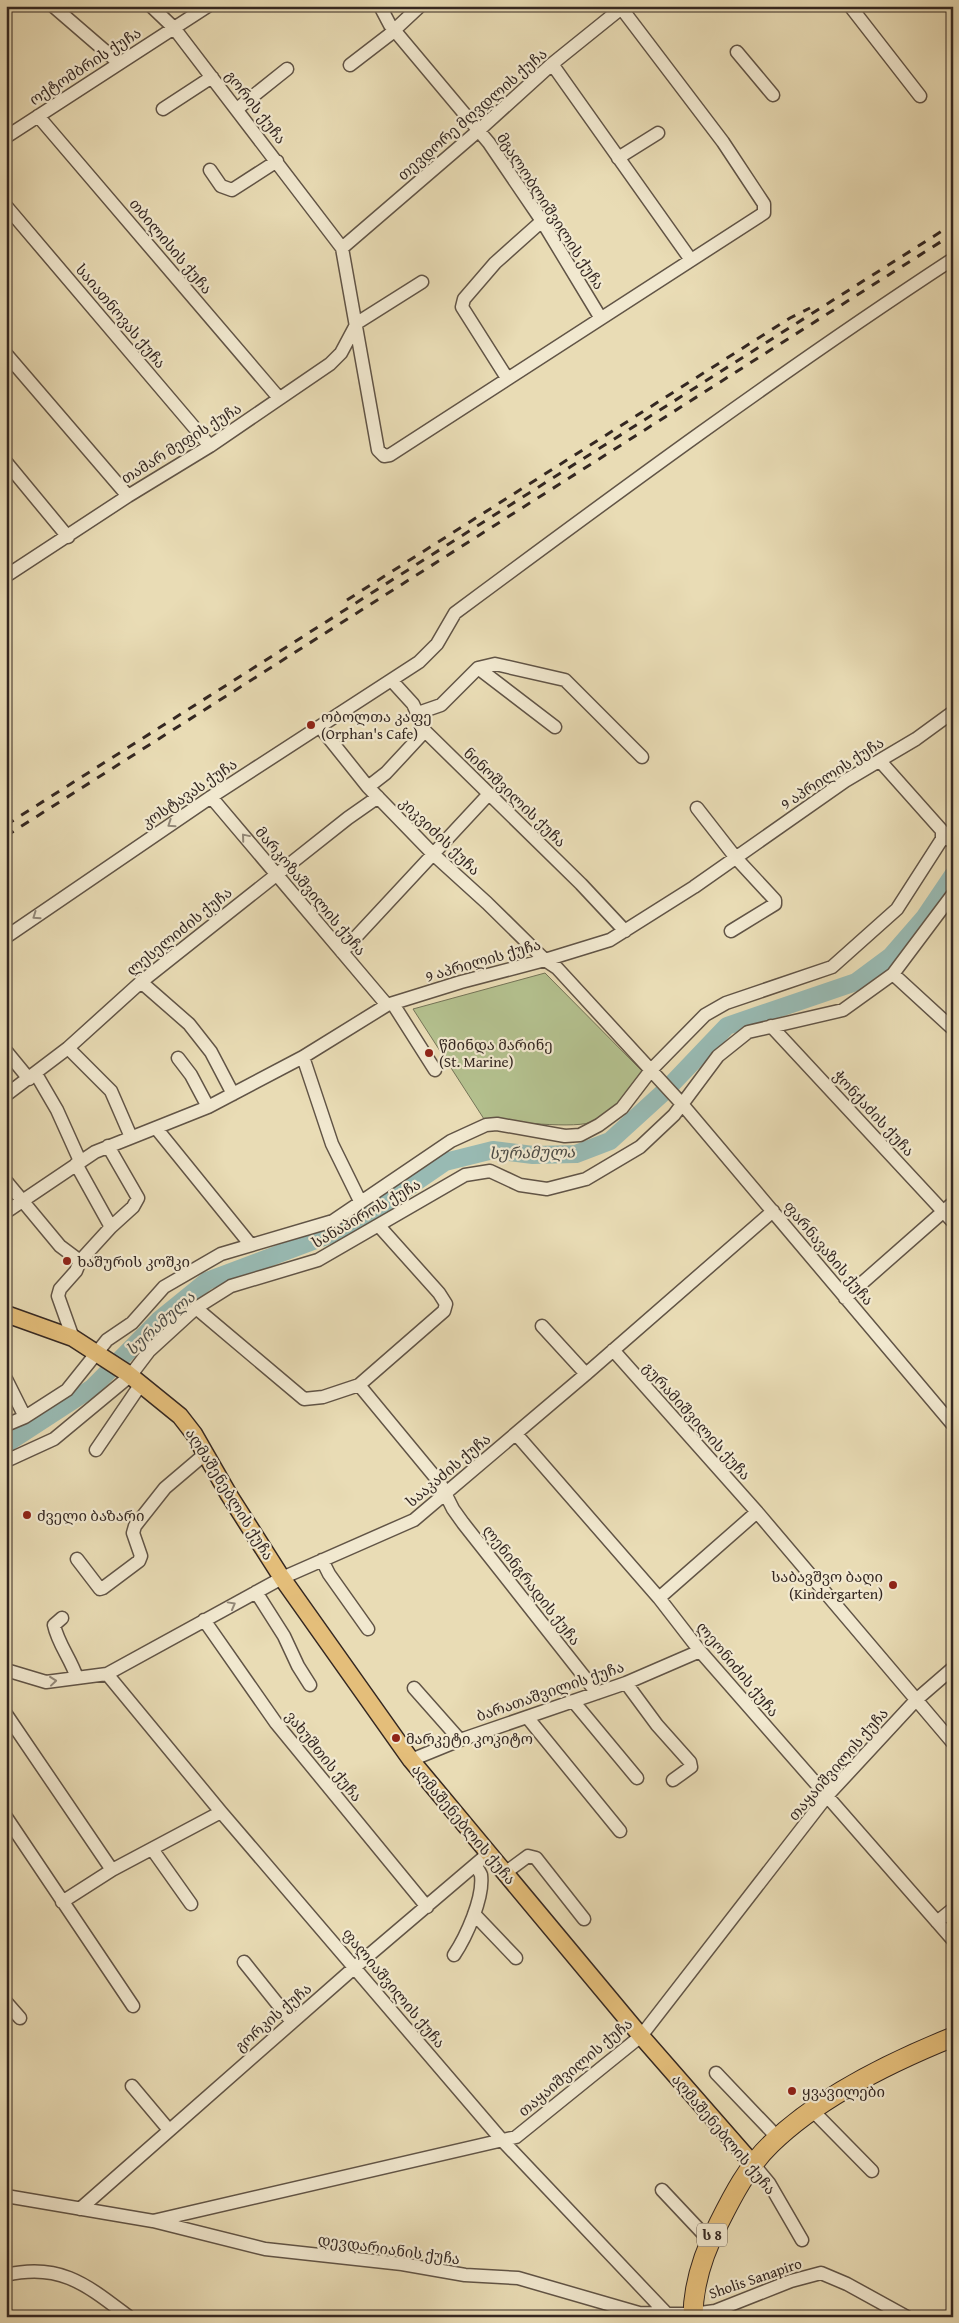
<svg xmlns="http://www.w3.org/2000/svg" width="959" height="2323" font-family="'Gentium Book Plus','Noto Serif Georgian',serif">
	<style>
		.green { fill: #b4c18f; stroke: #747458 }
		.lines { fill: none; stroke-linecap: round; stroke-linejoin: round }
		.river { stroke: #98bab3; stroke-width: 18 }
		.minor-casing { stroke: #615446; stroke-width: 15 }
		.major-casing { stroke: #342721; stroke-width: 19 }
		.highway-casing { stroke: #342721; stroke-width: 21 }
		.minor { stroke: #f1e8cf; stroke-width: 12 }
		.major { stroke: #e4be7a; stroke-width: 16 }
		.highway { stroke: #e4be7a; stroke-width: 19 }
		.rail { stroke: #342721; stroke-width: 3; stroke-dasharray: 9 9; stroke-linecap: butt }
		.oneway { stroke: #928878 }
		.poi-dot { fill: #8f2418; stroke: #f1e8cf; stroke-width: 2 }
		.labels { text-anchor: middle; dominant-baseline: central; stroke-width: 4.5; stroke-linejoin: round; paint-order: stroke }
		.shield { fill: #f1e8cf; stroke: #6d6155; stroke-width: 1 }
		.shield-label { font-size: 14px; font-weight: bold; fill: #342721 }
		.street-label { font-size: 15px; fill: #342721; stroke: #f1e8cf }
		.poi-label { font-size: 15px; fill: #342721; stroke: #f1e8cf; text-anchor: start }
		.water-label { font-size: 16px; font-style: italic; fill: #4d4c46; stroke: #f1e8cf }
	</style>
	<rect width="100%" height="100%" fill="#e9dcb5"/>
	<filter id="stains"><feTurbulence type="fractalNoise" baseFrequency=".004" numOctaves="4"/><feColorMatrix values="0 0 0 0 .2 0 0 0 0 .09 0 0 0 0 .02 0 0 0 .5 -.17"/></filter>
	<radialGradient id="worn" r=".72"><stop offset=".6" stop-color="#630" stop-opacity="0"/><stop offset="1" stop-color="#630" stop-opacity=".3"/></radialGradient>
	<path class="green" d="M545 973 643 1072C628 1090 615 1110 594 1121 579 1130 505 1121 484 1119L413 1009Z"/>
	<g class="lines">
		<path class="river" d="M6 1444 92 1388 159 1320 207 1281 350 1227 445 1162 493 1150 533 1155 576 1154 610 1141 666 1090 727 1026 856 982 891 956 924 918 953 875"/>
		<defs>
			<path id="minor" d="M53 6 119 63
				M151 6 174 28 342 248 378 450 384 456 390 455 764 213V204L723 142 622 9
				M380 6 390 25 489 143 542 221 600 317
				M850 6 920 96
				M737 52 773 95
				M552 64 691 260
				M350 65 389 35 420 6
				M163 109 212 77
				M237 109 287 69
				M38 116 279 398
				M6 137 208 6
				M618 158 658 133
				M210 170 221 186 232 190 277 161
				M6 206 210 446
				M342 248 478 131 552 64 624 6
				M357 323 422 282
				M6 354 128 496
				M507 378 462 307 464 299 495 263 542 221
				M6 462 68 537
				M6 576 128 496 210 446 330 364 341 353 357 323
				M478 668 555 727
				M392 681 413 704 425 731 581 884 625 931
				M418 713 441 705 478 668 495 664 565 680 642 757
				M320 727 368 787 433 854 487 903 545 960 557 968 682 1104 953 1425
				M880 761 953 843
				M368 787 386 773 425 731
				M211 797 387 1005
				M697 808 736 858 775 900V904L731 931
				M6 937 211 797 419 662 437 644 455 613C618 492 782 371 953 259
				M342 952 488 795
				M893 974 953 1029
				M141 982 189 1024 211 1052 233 1094
				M393 1004 435 1070
				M771 1026 953 1222
				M68 1048 111 1091 131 1137
				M6 1051 29 1079
				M303 1057 332 1144 360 1201
				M178 1058 191 1075 208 1107
				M36 1074 57 1110 80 1161
				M6 1095 68 1048 141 982 348 818 378 797
				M156 1128 250 1244
				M76 1164 111 1227
				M6 1181 60 1246 80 1261
				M6 1212 95 1152 208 1107 303 1057 387 1005 461 982 545 960 610 940 694 887 845 781 916 739 953 712
				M845 1298 953 1203
				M196 1308 304 1399 323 1397 359 1385 444 1311 446 1304 439 1293 379 1226
				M542 1326 586 1374
				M73 1338 58 1296 60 1289 76 1271 80 1261 111 1227 133 1207 138 1198 108 1146
				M613 1350 757 1512 953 1743
				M6 1379 25 1417
				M359 1385 440 1483 453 1509 463 1523 597 1693
				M6 1425 25 1417 67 1390 107 1340 132 1323 164 1287 221 1254 333 1221 451 1141 486 1125 497 1124 565 1136 580 1135 599 1125 622 1108 651 1070 705 1015 726 1003 832 967 897 909 942 839V833
				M516 1434 659 1598 700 1651 953 1940
				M96 1450 141 1384
				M6 1461 54 1439 130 1376 149 1351 196 1308 231 1286 318 1260 465 1175 490 1171 520 1185 547 1189 586 1179 640 1147 674 1115 718 1056 748 1032 843 1010 893 974 953 894
				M77 1559 100 1589 103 1588 139 1561 141 1556 133 1533 135 1526 165 1488 205 1454
				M322 1560 329 1574 368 1629
				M256 1592 284 1636 298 1666 310 1685
				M659 1598 757 1512
				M62 1618 54 1625C58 1644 71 1659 77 1678
				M204 1620 276 1723 427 1907
				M6 1670 46 1682 107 1674 282 1578 414 1520 586 1374 773 1211
				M107 1674 221 1812 501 2139 666 2313
				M626 1683 657 1725 690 1762 691 1767 673 1780
				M414 1688 460 1740
				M573 1701 637 1778
				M6 1714 112 1870
				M527 1717 620 1831
				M411 1760 460 1740 626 1683 700 1651
				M6 1817 133 2006
				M152 1849 191 1904
				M505 1873 528 1856 536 1858 584 1919
				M62 1902 112 1870 221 1812
				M474 1914 516 1958
				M937 1922 953 1909
				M454 1955C466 1937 484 1898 481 1875 480 1872 477 1868 475 1865
				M244 1962 292 2022
				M6 2002 20 2018
				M716 2073 778 2138
				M132 2086 169 2130
				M812 2110 872 2171
				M753 2164 769 2183 802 2240
				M662 2190 710 2241
				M6 2196 153 2221 265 2249 402 2264 465 2275 518 2278 639 2313 693 2314 715 2311 791 2281 821 2273 847 2284 907 2317
				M80 2209 355 1967 489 1853
				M153 2221 516 2137 641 2036 827 1796 916 1700 953 1668
				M6 2275C61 2262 88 2286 129 2317"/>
			<path id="major" d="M6 1314 73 1338 127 1373 180 1416 194 1434 229 1495 282 1578 411 1760 641 2036 753 2164"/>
			<path id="highway" d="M693 2317C693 2284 704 2252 719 2223 733 2195 748 2166 771 2144 818 2098 891 2062 953 2037"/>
		</defs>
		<use href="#minor" class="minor-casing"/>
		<use href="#major" class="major-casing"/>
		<use href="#highway" class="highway-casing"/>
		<use href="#minor" class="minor"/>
		<use href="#major" class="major"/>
		<use href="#highway" class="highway"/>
		<path class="rail" d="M347 600 790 318 810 308
			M6 825 953 224
			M6 836 953 234"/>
	</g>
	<defs><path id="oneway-chevron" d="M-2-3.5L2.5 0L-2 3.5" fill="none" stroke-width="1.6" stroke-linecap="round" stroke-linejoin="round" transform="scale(1.25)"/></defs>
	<g class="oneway">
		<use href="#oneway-chevron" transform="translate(171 824) rotate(146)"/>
		<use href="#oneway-chevron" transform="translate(245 837) rotate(-130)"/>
		<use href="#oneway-chevron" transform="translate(36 916) rotate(145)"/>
		<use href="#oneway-chevron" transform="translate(232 1605) rotate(-29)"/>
		<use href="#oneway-chevron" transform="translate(53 1681) rotate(-6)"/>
	</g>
	<g class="poi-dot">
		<circle cx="311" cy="725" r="5"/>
		<circle cx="429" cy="1053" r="5"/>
		<circle cx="67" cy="1261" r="5"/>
		<circle cx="27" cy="1515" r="5"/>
		<circle cx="893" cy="1585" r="5"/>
		<circle cx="396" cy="1738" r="5"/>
		<circle cx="792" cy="2091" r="5"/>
	</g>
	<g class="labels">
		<rect class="shield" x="697" y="2223.5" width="30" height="23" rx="4"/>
		<g class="shield-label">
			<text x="712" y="2235">ს 8</text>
		</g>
		<g class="street-label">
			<text transform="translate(85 66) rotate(-33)">ოქტომბრის ქუჩა</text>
			<text transform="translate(256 107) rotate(52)">გორის ქუჩა</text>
			<text transform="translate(472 114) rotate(-41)">თევდორე მღვდლის ქუჩა</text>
			<text transform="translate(551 211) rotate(57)">მგალობლიშვილის ქუჩა</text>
			<text transform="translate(171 246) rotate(50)">თბილისის ქუჩა</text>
			<text transform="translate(121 316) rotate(50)">საიათნოვას ქუჩა</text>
			<text transform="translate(181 443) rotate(-32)">თამარ მეფის ქუჩა</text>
			<text transform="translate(832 773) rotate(-33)">9 აპრილის ქუჩა</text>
			<text transform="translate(189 793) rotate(-34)">კოსტავას ქუჩა</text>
			<text transform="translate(515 797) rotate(44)">ნინოშვილის ქუჩა</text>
			<text transform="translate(440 836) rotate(44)">კიკვიძის ქუჩა</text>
			<text transform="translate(311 891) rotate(50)">მარკოზაშვილის ქუჩა</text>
			<text transform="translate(179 931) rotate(-39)">ლესელიძის ქუჩა</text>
			<text transform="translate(483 960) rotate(-16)">9 აპრილის ქუჩა</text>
			<text transform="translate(874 1113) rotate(47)">ჭონქაძის ქუჩა</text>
			<text transform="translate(366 1213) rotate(-30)">სანაპიროს ქუჩა</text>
			<text transform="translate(829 1253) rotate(50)">ფარნავაზის ქუჩა</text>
			<text transform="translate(697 1421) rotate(48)">გურამიშვილის ქუჩა</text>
			<text transform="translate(448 1470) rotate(-40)">სააკაძის ქუჩა</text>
			<text transform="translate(230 1494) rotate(58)">აღმაშენებლის ქუჩა</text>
			<text transform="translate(532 1585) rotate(52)">ლენინგრადის ქუჩა</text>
			<text transform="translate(738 1669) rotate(50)">ლეონიძის ქუჩა</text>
			<text transform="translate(550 1691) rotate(-19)">ბარათაშვილის ქუჩა</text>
			<text transform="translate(324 1756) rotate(51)">ვახუშთის ქუჩა</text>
			<text transform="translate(838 1764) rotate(-49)">თაყაიშვილის ქუჩა</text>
			<text transform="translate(464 1824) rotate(50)">აღმაშენებლის ქუჩა</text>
			<text transform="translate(394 1988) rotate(50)">ფალიაშვილის ქუჩა</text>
			<text transform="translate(273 2017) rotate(-41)">გორკის ქუჩა</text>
			<text transform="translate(575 2067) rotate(-40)">თაყაიშვილის ქუჩა</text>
			<text transform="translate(724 2134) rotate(50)">აღმაშენებლის ქუჩა</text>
			<text transform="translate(389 2249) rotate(8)">დევდარიანის ქუჩა</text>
			<text transform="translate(755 2278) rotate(-19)">Sholis Sanapiro</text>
		</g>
		<g class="poi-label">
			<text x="321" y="716">ობოლთა კაფე<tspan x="321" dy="17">(Orphan's Cafe)</tspan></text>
			<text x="439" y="1044">წმინდა მარინე<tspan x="439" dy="17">(St. Marine)</tspan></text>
			<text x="77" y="1261">ხაშურის კოშკი</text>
			<text x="37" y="1515">ძველი ბაზარი</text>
			<text x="883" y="1576" text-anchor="end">საბავშვო ბაღი<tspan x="883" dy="17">(Kindergarten)</tspan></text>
			<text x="406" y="1738">მარკეტი კოკიტო</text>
			<text x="802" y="2091">ყვავილები</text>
		</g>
		<g class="water-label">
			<text transform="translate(532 1152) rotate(-1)">სურამულა</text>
			<text transform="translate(160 1323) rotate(-42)">სურამულა</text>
		</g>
	</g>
	<rect width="959" height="2323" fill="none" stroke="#e9dcb5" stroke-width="25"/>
	<rect x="8" y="8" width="944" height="2308" fill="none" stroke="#342721" stroke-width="2.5"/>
	<rect x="12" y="12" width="934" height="2298" fill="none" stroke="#342721"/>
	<rect width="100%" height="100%" filter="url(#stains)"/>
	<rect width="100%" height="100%" fill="url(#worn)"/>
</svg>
